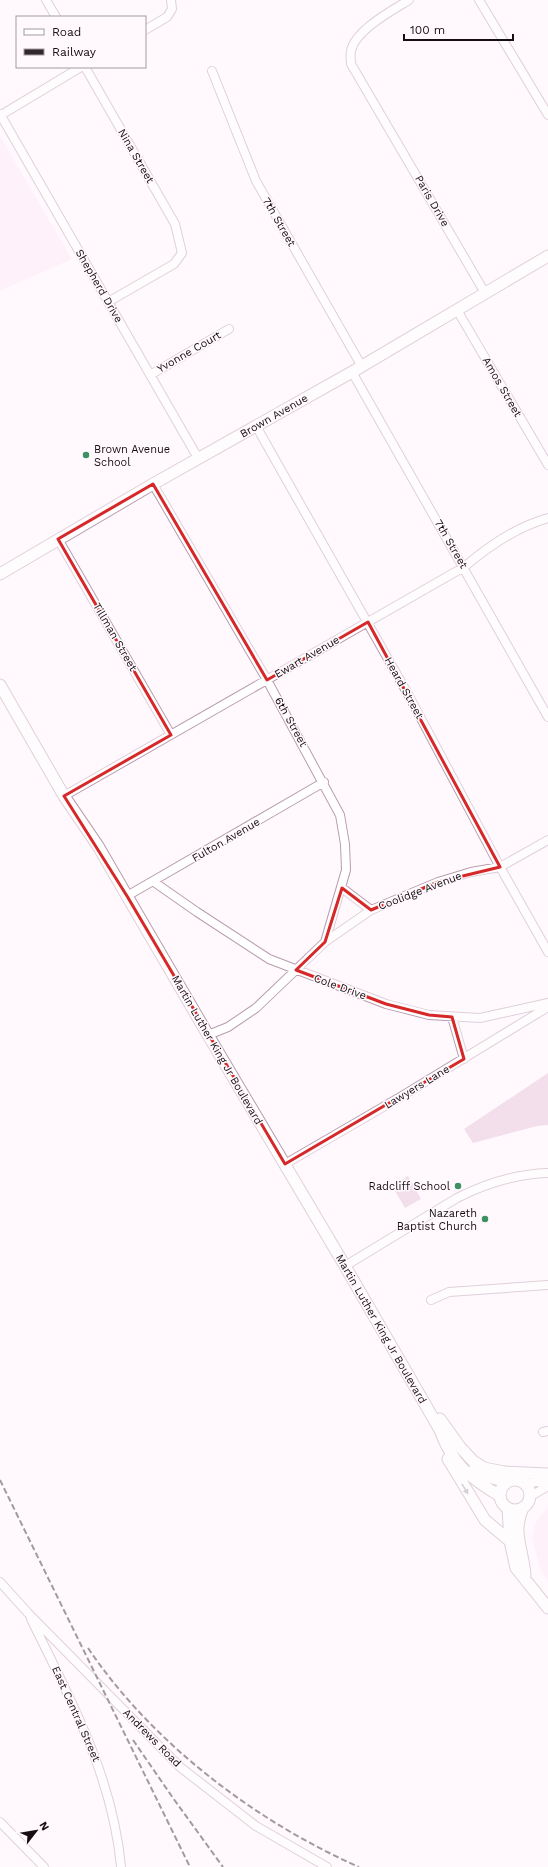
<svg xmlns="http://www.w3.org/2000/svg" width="548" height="1867" font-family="'Work Sans',sans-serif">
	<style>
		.built { fill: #fde7f4 }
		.green { fill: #e3bfd5 }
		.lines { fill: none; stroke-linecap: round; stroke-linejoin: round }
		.street-casing { stroke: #b89eae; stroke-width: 10 }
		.secondary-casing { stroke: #b89eae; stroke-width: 13 }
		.street { stroke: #fff; stroke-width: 8 }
		.secondary { stroke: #fff; stroke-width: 11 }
		.rail { stroke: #30282d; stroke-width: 2; stroke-dasharray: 6 3; stroke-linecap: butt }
		.oneway { fill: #a29fa1 }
		.marked { fill: none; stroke: #d62828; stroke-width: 3; stroke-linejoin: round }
		.poi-dot { fill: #3d9063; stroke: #fff9fd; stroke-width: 1.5 }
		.labels { text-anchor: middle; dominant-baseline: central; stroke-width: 3; stroke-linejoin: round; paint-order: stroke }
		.street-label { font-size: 11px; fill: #170e14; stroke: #fff9fd }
		.poi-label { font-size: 11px; fill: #170e14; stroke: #fff9fd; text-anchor: end }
	</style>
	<rect width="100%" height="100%" fill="#fff9fd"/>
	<path class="built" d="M0 136 72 259 0 291Z
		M548 1507V1582L540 1569 532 1537 536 1522Z"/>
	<path class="green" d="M548 1073V1125L537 1126 473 1143 464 1129Z
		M408 1176 421 1199 405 1208 392 1186Z"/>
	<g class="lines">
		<defs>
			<path id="street" d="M46 0 56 17
				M409 0C393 10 355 30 351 51 350 55 351 60 351 64L485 293
				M479 0 548 115
				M145 30 167 17 172 9 171 0
				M85 67 175 224 182 253 174 264 108 302
				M212 71 256 181 361 365
				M0 114 198 458
				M1 115 81 67
				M457 310 548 465
				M352 372 548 717
				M150 375 229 329
				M256 426 409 696 500 867 548 952
				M153 484 267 680 340 815 345 844 346 870 325 942
				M58 539 171 735
				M64 796 464 567C489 546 516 527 548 518
				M154 882 197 912 269 959 386 1004 429 1015 480 1018 548 1003
				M342 888 371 910
				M127 896 324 782
				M452 1017 464 1059
				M208 1035 228 1027 256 1008 325 942 371 910 438 882 471 872 500 867 548 840
				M285 1164 402 1096 548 1007
				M345 1266 457 1198C487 1183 515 1174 548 1173
				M431 1300 449 1292 548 1285
				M543 1432 548 1431
				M525 1483 540 1482 548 1479
				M531 1496 548 1486
				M0 1582 28 1613 180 1767 256 1826 327 1867
				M31 1619C70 1698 113 1777 121 1867
				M0 1822 44 1867"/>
			<path id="secondary" d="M0 574 153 484 352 372 548 256
				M0 685 64 796 98 846 127 896 208 1035 345 1266 440 1430C452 1464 470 1478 500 1496
				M440 1419 460 1447 473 1461 484 1468 504 1472 548 1474
				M448 1459 485 1520 510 1541
				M475 1468C487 1477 496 1481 510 1480
				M500 1495a15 15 0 1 1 30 0a15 15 0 1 1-30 0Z
				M508 1508 510 1541 516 1568 548 1608
				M523 1508C511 1532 524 1552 525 1576"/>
		</defs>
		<use href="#street" class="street-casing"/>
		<use href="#secondary" class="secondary-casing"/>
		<use href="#street" class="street"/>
		<use href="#secondary" class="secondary"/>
		<path class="rail" d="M0 1480 190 1867
			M88 1648C152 1743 255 1821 359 1867
			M133 1740 173 1798 223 1867"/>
	</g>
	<defs><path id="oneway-solid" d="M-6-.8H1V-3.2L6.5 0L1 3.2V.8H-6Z"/></defs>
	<use class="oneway" href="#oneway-solid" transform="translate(465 1489) rotate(59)"/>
	<path d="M0 0H548V1867H0ZM153 484 267 680 368 622 500 867 438 882 371 910 342 888 325 942 296 970 386 1004 429 1015 452 1017 464 1059 285 1164 127 896 64 796 171 735 58 539Z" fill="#fff9fd" fill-opacity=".55" fill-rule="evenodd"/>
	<path class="marked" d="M153 484 267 680 368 622 500 867 438 882 371 910 342 888 325 942 296 970 386 1004 429 1015 452 1017 464 1059 285 1164 127 896 64 796 171 735 58 539Z"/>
	<g class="poi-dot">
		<circle cx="86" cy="455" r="4"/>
		<circle cx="458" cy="1186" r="4"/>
		<circle cx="485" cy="1219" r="4"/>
	</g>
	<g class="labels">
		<g class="street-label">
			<text transform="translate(136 156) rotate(60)">Nina Street</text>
			<text transform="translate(432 201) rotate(60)">Paris Drive</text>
			<text transform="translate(279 222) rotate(60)">7th Street</text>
			<text transform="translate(99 286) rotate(60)">Shepherd Drive</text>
			<text transform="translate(189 352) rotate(-30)">Yvonne Court</text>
			<text transform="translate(502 387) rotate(60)">Amos Street</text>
			<text transform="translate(274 416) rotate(-30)">Brown Avenue</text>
			<text transform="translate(451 544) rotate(60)">7th Street</text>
			<text transform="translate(115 637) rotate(60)">Tillman Street</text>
			<text transform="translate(307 657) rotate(-30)">Ewart Avenue</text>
			<text transform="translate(404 688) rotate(61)">Heard Street</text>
			<text transform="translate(291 722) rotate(61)">6th Street</text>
			<text transform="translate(226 840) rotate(-30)">Fulton Avenue</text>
			<text transform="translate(420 891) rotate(-21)">Coolidge Avenue</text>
			<text transform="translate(340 987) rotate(20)">Cole Drive</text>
			<text transform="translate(217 1050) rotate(60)">Martin Luther King Jr Boulevard</text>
			<text transform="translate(417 1087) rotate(-31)">Lawyers Lane</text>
			<text transform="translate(381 1329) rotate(60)">Martin Luther King Jr Boulevard</text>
			<text transform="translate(76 1714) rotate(66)">East Central Street</text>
			<text transform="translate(152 1738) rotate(45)">Andrews Road</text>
		</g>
		<g class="poi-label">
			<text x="94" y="449" text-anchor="start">Brown Avenue<tspan x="94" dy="13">School</tspan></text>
			<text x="450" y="1186">Radcliff School</text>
			<text x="477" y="1213">Nazareth<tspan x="477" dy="13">Baptist Church</tspan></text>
		</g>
	</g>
	<rect x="16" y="16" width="130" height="52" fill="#fff9fd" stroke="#a29ba0"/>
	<rect x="24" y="29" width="20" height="6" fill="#ffffff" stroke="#a29ba0"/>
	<text x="52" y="36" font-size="12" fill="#170e14">Road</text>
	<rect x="24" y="49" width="20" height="6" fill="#30282d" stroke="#a29ba0"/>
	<text x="52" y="56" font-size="12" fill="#170e14">Railway</text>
	<g transform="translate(36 1831) rotate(59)" stroke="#fff9fd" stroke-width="3" paint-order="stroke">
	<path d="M0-3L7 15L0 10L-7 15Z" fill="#170e14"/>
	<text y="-6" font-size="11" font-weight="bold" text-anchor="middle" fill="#170e14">N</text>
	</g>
	<path d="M404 34v6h109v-6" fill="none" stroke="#170e14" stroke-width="2"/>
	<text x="410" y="34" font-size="12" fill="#170e14" stroke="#fff9fd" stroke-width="3" paint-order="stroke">100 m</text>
</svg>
